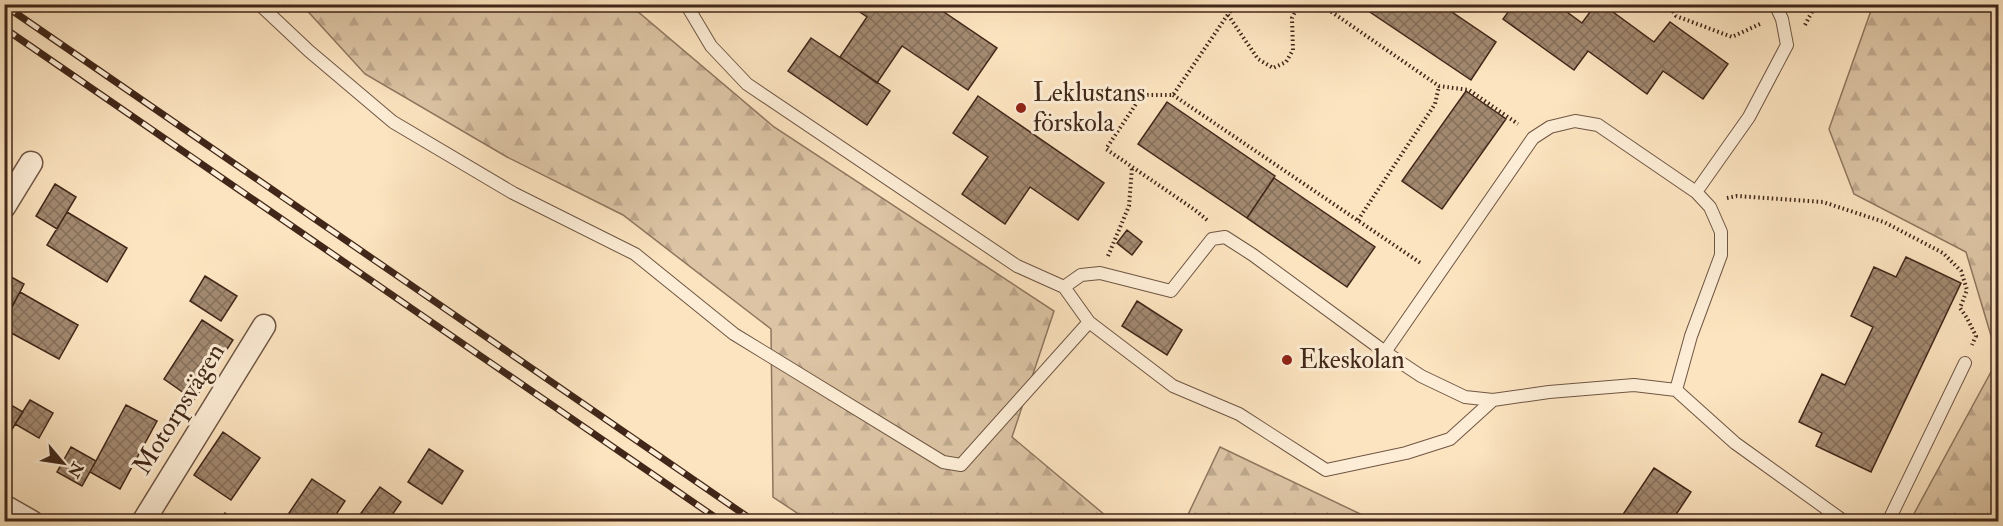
<svg xmlns="http://www.w3.org/2000/svg" width="2003" height="526" font-family="'IM FELL Double Pica',serif">
	<style>
		.forest { fill: url(#forest-firs); stroke: #8e765e; stroke-width: 1.5 }
		.building { fill: url(#building-cross-hatch); stroke: #402719; stroke-width: 1.5 }
		.lines { fill: none; stroke-linecap: round; stroke-linejoin: round }
		.lane-casing { stroke: #6f5643; stroke-width: 14 }
		.street-casing { stroke: #6f5643; stroke-width: 25 }
		.path { stroke: #402719; stroke-width: 4; stroke-dasharray: 1.5 3; stroke-linecap: butt }
		.lane { stroke: #fdedd6; stroke-width: 12 }
		.street { stroke: #fdedd6; stroke-width: 22 }
		.rail-casing { stroke: #402719; stroke-width: 7 }
		.rail { stroke: #fdedd6; stroke-width: 4.5; stroke-dasharray: 14; stroke-linecap: butt }
		.poi-dot { fill: #8f2418; stroke: #fdedd6; stroke-width: 2 }
		.labels { text-anchor: middle; dominant-baseline: central; stroke-width: 6; stroke-linejoin: round; paint-order: stroke }
		.poi-label { font-size: 26px; fill: #402719; stroke: #fdedd6; text-anchor: start }
		.street-label { font-size: 26px; fill: #402719; stroke: #fdedd6 }
	</style>
	<defs>
		<pattern id="forest-firs" width="22" height="20" patternUnits="userSpaceOnUse" patternTransform="scale(1.5)"><rect width="22" height="20" fill="#dcc4a4"/><path d="M5 1l3.5 6h-7zM16 11l3.5 6h-7z" fill="#bea88d"/></pattern>
		<pattern id="building-cross-hatch" width="8" height="8" patternUnits="userSpaceOnUse" patternTransform="scale(1.5)"><rect width="8" height="8" fill="#a28970"/><path d="M0 0l8 8M0 8l8-8" fill="none" stroke="#85705b"/></pattern>
	</defs>
	<rect width="100%" height="100%" fill="#fce4c0"/>
	<filter id="stains"><feTurbulence type="fractalNoise" baseFrequency=".00333" numOctaves="4"/><feColorMatrix values="0 0 0 0 .2 0 0 0 0 .09 0 0 0 0 .02 0 0 0 .5 -.17"/></filter>
	<radialGradient id="worn" r=".72"><stop offset=".6" stop-color="#630" stop-opacity="0"/><stop offset="1" stop-color="#630" stop-opacity=".3"/></radialGradient>
	<path class="forest" d="M302 5H630L774 127 1054 311 1012 437 1112 521H809L773 497 771 329 623 215 507 157 365 74Z
		M1873 5H1998V508L1992 521H1910L1998 359 1966 252 1854 194 1829 129Z
		M1220 447 1375 521H1185Z"/>
	<path class="building" d="M848 4H932L997 48 968 90 902 46 877 83 840 57 867 17Z
		M1358 4H1440L1496 42 1471 80Z
		M1514 4H1556L1582 23 1596 4H1602L1654 42 1670 22 1728 64 1703 99 1663 71 1647 94 1588 51 1574 70 1503 19Z
		M811 38 890 91 867 125 788 71Z
		M1466 91 1506 119 1442 209 1402 181Z
		M978 96 1104 183 1078 220 1030 187 1005 224 962 194 988 157 953 133Z
		M1167 102 1275 176 1247 218 1138 144Z
		M1274 178 1375 247 1347 287 1247 218Z
		M55 184 76 197 57 229 36 216Z
		M67 212 127 248 107 282 47 245Z
		M1127 230 1142 242 1132 255 1117 243Z
		M1906 257 1961 283 1871 472 1816 446 1822 433 1799 422 1822 374 1845 385 1873 327 1851 316 1874 267 1896 277Z
		M4 273 24 284 10 311 4 308Z
		M205 276 237 296 221 321 190 301Z
		M20 292 78 325 59 359 4 329V320Z
		M1137 301 1182 330 1167 355 1122 326Z
		M202 320 233 340 194 400 164 379Z
		M30 400 53 413 39 438 15 424Z
		M4 401 23 412 4 442Z
		M126 405 157 421 120 489 90 472Z
		M223 432 260 458 231 500 194 475Z
		M71 447 96 461 82 486 57 472Z
		M429 449 463 471 442 504 408 482Z
		M1654 468 1691 492 1671 522H1618Z
		M312 479 345 501 331 522H283Z
		M380 487 401 502 387 522H366L359 516Z
		M225 513 238 522H219Z"/>
	<g class="lines">
		<defs>
			<path id="lane" d="M259 4 309 51 393 122 513 193 635 254 734 334 943 462 961 465 1089 322
				M686 4 711 46 747 84 1017 266 1064 287 1089 322 1173 386 1239 414 1326 470 1406 453 1450 439 1493 400
				M1696 192 1749 117 1787 45 1782 19 1775 4
				M1064 287 1081 275 1100 273 1171 291 1212 239 1225 237 1253 255 1385 352
				M1676 390 1691 336 1721 255V232L1710 207 1696 192 1598 125 1575 121 1550 127 1533 138 1385 352 1421 376 1465 397 1493 400 1549 392 1634 385 1676 390 1735 443 1845 522
				M1888 522 1965 363"/>
			<path id="street" d="M4 207 31 163
				M4 506 32 522
				M143 522 264 326"/>
		</defs>
		<use href="#lane" class="lane-casing"/>
		<use href="#street" class="street-casing"/>
		<path class="path" d="M1320 4 1439 86 1469 90 1518 124
			M1668 4 1676 16 1732 37 1762 23
			M1228 15 1258 59 1273 68 1286 62 1293 50 1292 18 1299 4
			M1805 25 1816 4
			M1173 95 1422 264
			M1727 198 1737 196 1823 202 1884 222 1943 253 1961 271 1967 290 1960 308 1967 318 1976 336 1972 345
			M1207 220 1195 210 1106 149 1142 95H1173L1235 4
			M1358 220 1435 104 1439 86
			M1108 256 1129 206 1132 167"/>
		<use href="#lane" class="lane"/>
		<use href="#street" class="street"/>
		<defs>
			<path id="rail" d="M4 5 755 522
				M4 28 722 522"/>
		</defs>
		<use href="#rail" class="rail-casing"/>
		<use href="#rail" class="rail"/>
	</g>
	<g class="poi-dot">
		<circle cx="1021" cy="108" r="6"/>
		<circle cx="1287" cy="360" r="6"/>
	</g>
	<g class="labels">
		<g class="poi-label">
			<text x="1033" y="93">Leklustans<tspan x="1033" dy="30">förskola</tspan></text>
			<text x="1299" y="360">Ekeskolan</text>
		</g>
		<g class="street-label">
			<text transform="translate(179 409) rotate(-58)">Motorpsvägen</text>
		</g>
	</g>
	<rect width="2003" height="526" fill="none" stroke="#fce4c0" stroke-width="24"/>
	<rect x="6" y="6" width="1991" height="514" fill="none" stroke="#402719" stroke-width="3"/>
	<rect x="12" y="12" width="1979" height="502" fill="none" stroke="#402719" stroke-width="1.5"/>
	<g transform="translate(63 463) rotate(119)" stroke="#fdedd6" stroke-width="4.5" paint-order="stroke">
	<path d="M0-4.5L10 22L0 15L-10 22Z" fill="#402719"/>
	<text y="-9" font-size="16" font-weight="bold" text-anchor="middle" fill="#402719">N</text>
	</g>
	<rect width="100%" height="100%" filter="url(#stains)"/>
	<rect width="100%" height="100%" fill="url(#worn)"/>
</svg>
